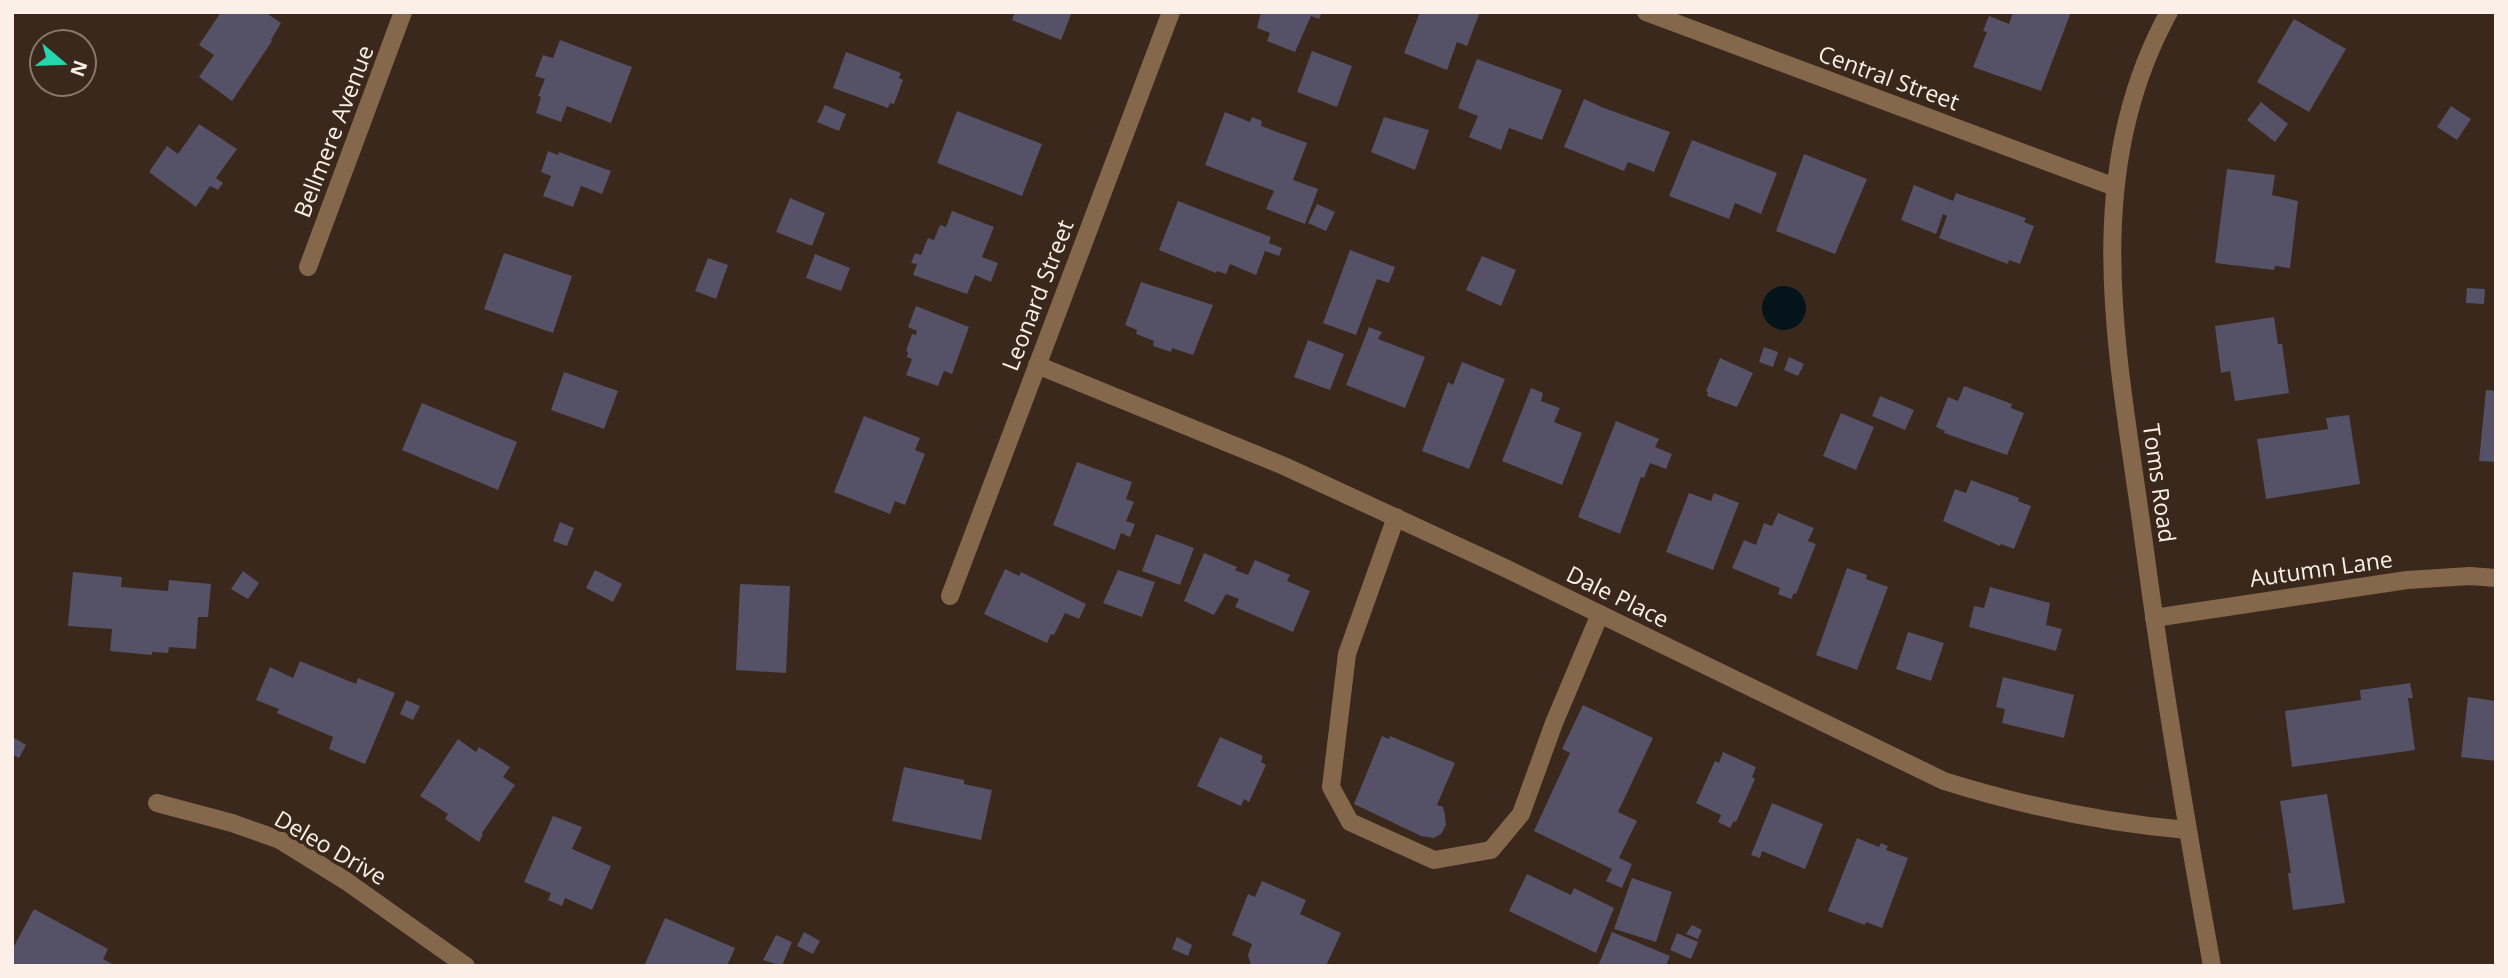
<svg xmlns="http://www.w3.org/2000/svg" width="2508" height="978" font-family="'Open Sans',sans-serif">
	<style>
		.water { fill: #05141a }
		.building { fill: #555166 }
		.lines { fill: none; stroke-linecap: round; stroke-linejoin: round }
		.service { stroke: #85684c; stroke-width: 18 }
		.minor { stroke: #85684c; stroke-width: 18 }
		.tertiary { stroke: #85684c; stroke-width: 18 }
		.labels { text-anchor: middle; dominant-baseline: central; stroke-width: 7; stroke-linejoin: round; paint-order: stroke }
		.street-label { font-size: 23px; fill: #fcefe7; stroke: #39281b }
	</style>
	<rect width="100%" height="100%" fill="#39281b"/>
	<path class="water" d="M1762 308a22 22 0 1 1 44 0a22 22 0 1 1-44 0Z"/>
	<path class="building" d="M221 12H265L281 23 271 40 272 41 232 101 199 77 214 55 199 45Z
		M1015 12H1072L1061 40 1012 20Z
		M1261 12H1322L1319 19 1311 16 1295 52 1267 41 1270 33 1257 28Z
		M1420 12H1480L1467 46 1457 42 1447 70 1404 53Z
		M2013 12H2071L2041 91 1973 67 1987 32 1983 31 1989 16 2009 24Z
		M2294 19 2346 49 2309 112 2257 82Z
		M560 40 632 67 611 123 567 106 561 122 536 113 541 97 538 96 545 79 535 76 543 55 553 58Z
		M1312 51 1352 66 1337 107 1297 92Z
		M846 52 901 73 899 78 903 80 894 104 890 103 888 108 833 88Z
		M1477 59 1562 90 1542 140 1509 128 1501 150 1469 137 1478 116 1458 108Z
		M1584 99 1604 108 1670 132 1654 172 1628 162 1624 171 1564 147Z
		M2261 102 2288 124 2275 142 2247 120Z
		M825 105 846 114 839 131 817 122Z
		M2451 106 2471 119 2457 140 2437 127Z
		M957 111 1042 144 1022 196 937 163Z
		M1225 112 1250 122 1252 117 1262 121 1261 126 1307 143 1293 180 1318 189 1305 224 1266 209 1274 191 1205 165Z
		M1384 117 1429 130 1415 170 1371 152Z
		M199 124 237 149 216 178 223 183 218 190 210 186 196 207 149 172 167 146 178 154Z
		M1692 140 1777 173 1761 214 1735 203 1729 219 1669 196Z
		M548 151 558 155 559 152 611 171 602 194 581 186 573 207 543 196 551 176 541 172Z
		M1804 154 1867 179 1835 254 1776 231Z
		M2227 169 2275 175 2272 195 2298 201 2290 268 2275 266 2274 270 2215 263Z
		M1914 185 1953 201 1956 193 2026 218 2024 222 2034 226 2020 264 2009 260 2008 264 1939 238 1947 216 1943 214 1936 234 1901 220Z
		M790 198 825 213 812 246 776 232Z
		M1178 201 1271 237 1269 243 1282 248 1279 256 1265 251 1256 275 1230 264 1226 274 1217 271 1216 273 1159 250Z
		M1317 204 1335 212 1326 231 1308 223Z
		M952 211 994 227 982 257 998 263 991 282 975 275 967 294 913 275 917 264 911 263 915 253 921 255 928 238 934 240 940 225 946 227Z
		M1350 250 1395 267 1389 283 1377 279 1356 335 1323 323Z
		M504 253 572 276 553 333 484 309Z
		M815 254 850 268 841 291 806 278Z
		M1482 256 1516 270 1501 306 1466 290Z
		M708 258 728 265 716 299 695 291Z
		M1141 282 1213 305 1193 355 1172 348 1171 352 1153 346 1154 341 1136 334 1137 330 1125 325Z
		M2467 288 2485 289 2484 304 2466 303Z
		M916 306 969 327 952 374 944 371 938 386 906 375 912 359 907 357 908 352 906 351 912 334 916 335 917 331 908 327Z
		M2274 317 2278 344H2282L2289 393 2235 401 2230 371 2221 373 2215 326Z
		M1369 327 1382 332 1378 339 1425 357 1405 408 1346 385Z
		M1308 340 1344 354 1330 390 1294 377Z
		M1764 347 1778 352 1773 367 1759 362Z
		M1789 357 1804 364 1798 376 1784 370Z
		M1720 358 1753 373 1737 407 1707 396 1708 392 1706 391Z
		M1462 362 1505 379 1469 469 1422 451 1448 382 1453 385Z
		M564 372 618 391 604 429 551 410Z
		M1964 386 2012 404 2011 408 2024 413 2007 455 1944 433 1945 431 1936 427 1948 397 1958 401Z
		M1531 388 1543 393 1541 401 1560 408 1554 422 1582 433 1562 485 1502 461Z
		M2486 390 2496 391V462L2479 461Z
		M1880 396 1914 410 1905 430 1872 416Z
		M422 403 517 442 498 490 402 450Z
		M1841 413 1874 427 1856 470 1823 456Z
		M2349 415 2360 484 2266 499 2257 439 2328 429 2326 418Z
		M864 416 920 438 915 450 925 454 905 505 895 501 890 514 834 492Z
		M1616 421 1659 439 1655 447 1672 454 1666 469 1650 463 1644 478 1641 477 1620 534 1578 517Z
		M1077 462 1132 482 1126 499 1134 502 1126 521 1135 524 1130 537 1121 533 1115 550 1053 525Z
		M1971 480 2019 498 2018 501 2031 506 2014 549 2001 544 2000 546 1943 521 1955 489 1966 493Z
		M1689 493 1711 501 1714 493 1739 503 1713 570 1666 552Z
		M1778 513 1814 528 1808 541 1816 544 1796 594 1794 593 1791 599 1778 594 1780 588 1732 568 1744 540 1756 545 1764 523 1772 526Z
		M560 522 574 528 567 546 553 541Z
		M1156 534 1194 548 1180 585 1142 571Z
		M1204 553 1237 567 1235 570 1248 575 1255 560 1290 575 1287 581 1310 591 1293 632 1235 607 1239 599 1226 594 1214 615 1184 601Z
		M1847 568 1867 575 1866 579 1888 587 1857 670 1816 655Z
		M1005 569 1019 576 1021 572 1086 604 1079 619 1065 613 1054 635 1051 634 1047 643 984 614Z
		M595 570 622 584 613 602 586 588Z
		M1118 570 1155 582 1142 617 1103 603Z
		M243 571 259 583 248 599 231 589Z
		M73 572 122 577 121 587 168 591 169 580 211 584 208 617H198L196 649 169 647 168 653 152 652V655L110 651 112 629 68 626Z
		M740 584 790 586 786 673 736 670Z
		M1990 587 2050 603 2046 625 2062 629 2056 651 1969 627 1974 606 1984 608Z
		M1908 632 1944 643 1931 681 1896 669Z
		M300 661 356 684 358 678 395 693 365 764 329 749 333 737 277 713 279 709 256 700 270 667 293 678Z
		M2003 677 2074 695 2064 738 2002 723 2005 709 1996 707Z
		M2410 683 2413 698H2408L2415 750 2292 767 2285 711 2361 700 2360 690Z
		M2468 697 2496 701V761L2461 757Z
		M406 700 420 706 413 720 400 714Z
		M1583 705 1653 738 1618 812 1637 821 1619 858 1632 864 1622 888 1606 881 1612 869 1534 831 1570 753 1562 749Z
		M1382 736 1389 739 1390 736 1455 763 1437 805 1443 807 1445 815 1446 825 1441 834 1434 838 1421 836 1354 804Z
		M1220 737 1263 756 1261 762 1266 765 1249 802 1244 799 1241 806 1197 786Z
		M14 738 26 745 19 758 12 754Z
		M458 739 476 752 479 747 510 767 503 777 515 785 482 833 483 835 479 842 445 819 448 814 420 796Z
		M1723 752 1756 767 1752 777 1755 779 1736 822 1734 821 1730 828 1718 822 1721 815 1696 803 1715 761 1719 763Z
		M904 767 964 780V784L992 790 981 840 892 821Z
		M2327 794 2345 903 2293 910 2288 873H2291L2280 801Z
		M1772 803 1823 824 1805 869 1762 851 1760 858 1751 855Z
		M553 816 582 827 572 849 611 866 592 910 565 898 562 906 548 900 551 893 524 882Z
		M1857 838 1879 847 1881 843 1888 846 1886 850 1908 858 1882 928 1866 922 1865 925 1828 911Z
		M1527 874 1571 895 1574 888 1614 908 1596 953 1509 911Z
		M1632 878 1672 892 1656 942 1614 929Z
		M1262 881 1306 900 1300 914 1341 933 1326 966H1251L1248 955 1252 944 1232 935 1248 894 1255 897Z
		M34 909 108 949 103 959 116 966H12V950Z
		M665 918 735 948 727 966H644Z
		M1692 925 1702 930 1698 939 1686 934Z
		M804 932 820 941 813 954 797 946Z
		M1612 932 1670 956 1666 966H1598Z
		M1677 933 1698 942 1691 959 1670 950Z
		M776 935 792 942 782 966 763 960Z
		M1177 937 1192 945 1188 956 1172 949Z"/>
	<g class="lines">
		<path class="service" d="M1396 517 1347 654 1331 787 1350 822 1434 860 1491 850 1521 814 1554 723 1600 614"/>
		<path class="minor" d="M1646 12 2115 187
			M308 267 403 12
			M1037 365 1284 466 1505 568 1944 781C2024 806 2104 823 2187 830
			M950 596 1171 12
			M2154 618 2407 580 2470 576 2496 578
			M157 803 232 823 280 840 346 881 466 966"/>
		<path class="tertiary" d="M2169 12C2077 179 2119 359 2143 536 2162 680 2186 823 2212 966"/>
	</g>
	<g class="labels">
		<g class="street-label">
			<text transform="translate(1889 77) rotate(20)">Central Street</text>
			<text transform="translate(333 131) rotate(-69)">Bellmere Avenue</text>
			<text transform="translate(1037 295) rotate(-69)">Leonard Street</text>
			<text transform="translate(2160 483) rotate(82)">Toms Road</text>
			<text transform="translate(2321 568) rotate(-8)">Autumn Lane</text>
			<text transform="translate(1618 596) rotate(26)">Dale Place</text>
			<text transform="translate(331 847) rotate(30)">Deleo Drive</text>
		</g>
	</g>
	<rect width="2508" height="978" fill="none" stroke="#fcefe7" stroke-width="28"/>
	<g transform="translate(63 63) rotate(109)"><circle r="33" fill="#39281b" stroke="#87786d" stroke-width="2"/>
	<path d="M0-5L12 26L0 18L-12 26Z" fill="#25d5ae"/>
	<text y="-10" font-size="19" font-weight="bold" text-anchor="middle" fill="#fcefe7">N</text>
	</g>
</svg>
